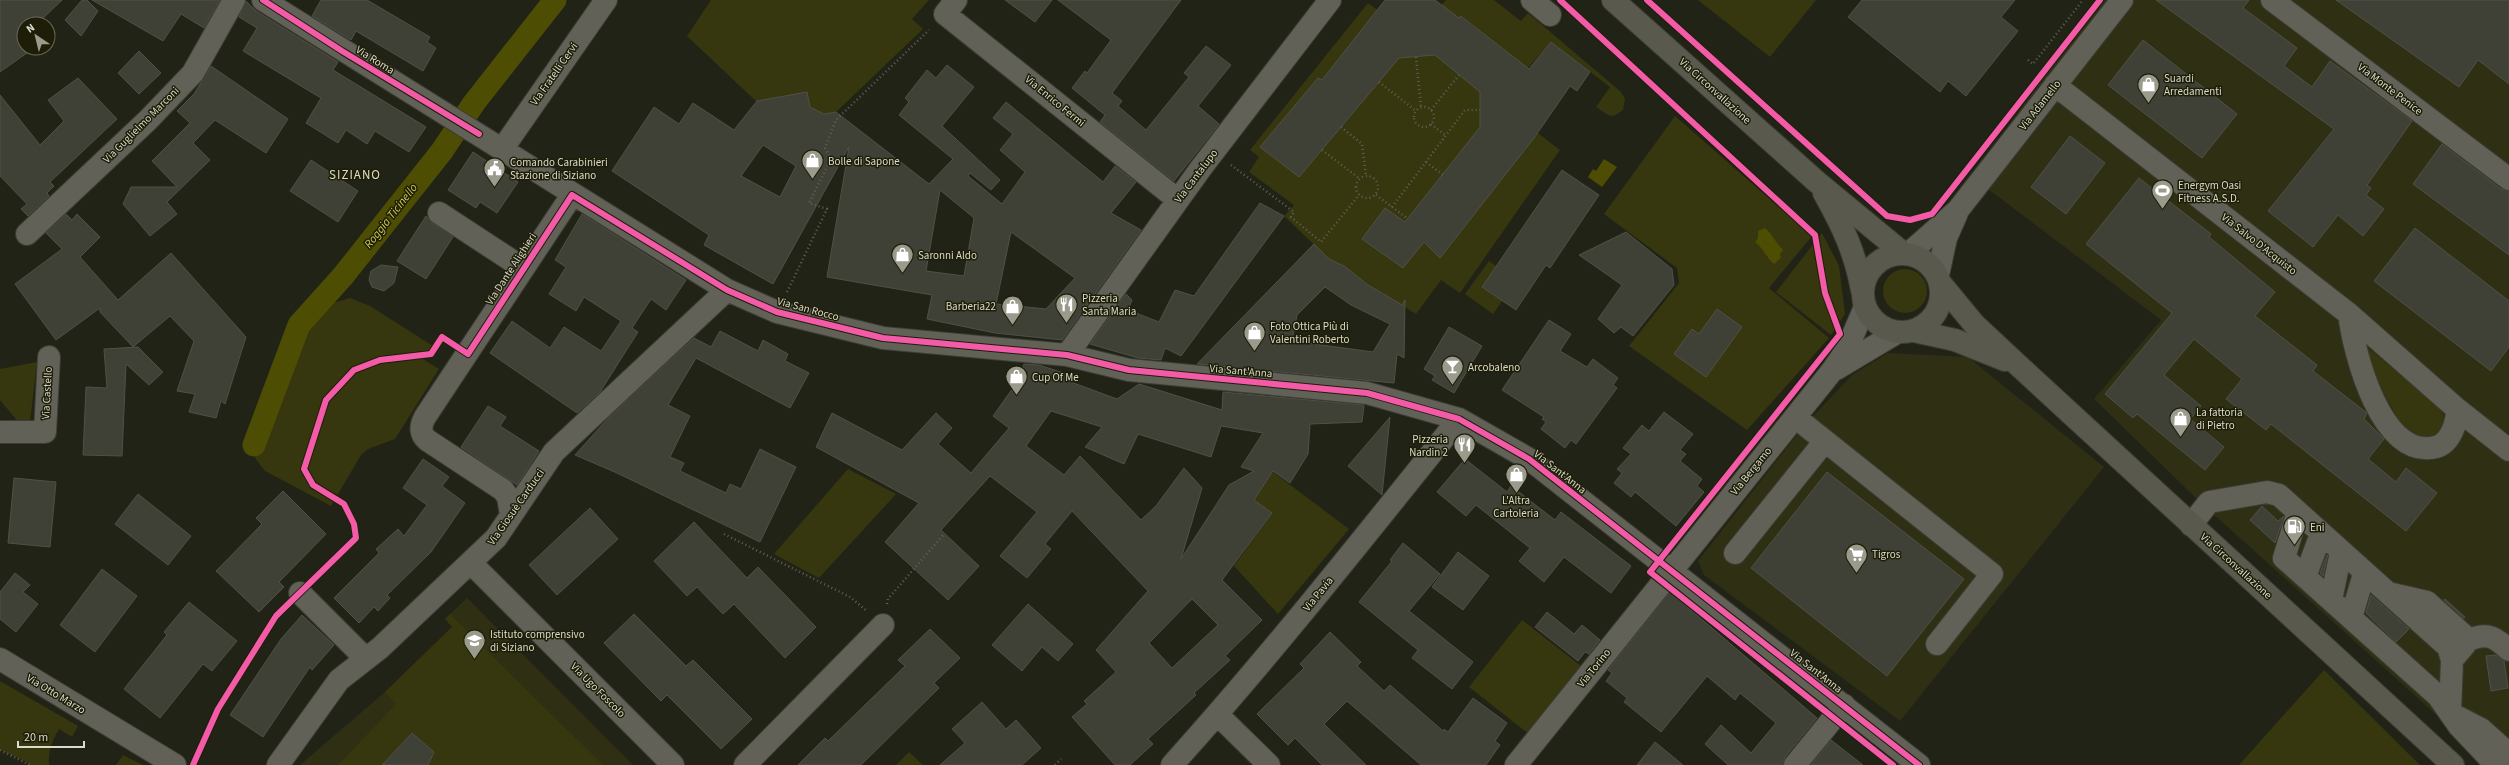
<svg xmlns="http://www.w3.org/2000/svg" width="2509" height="765" font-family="'Source Sans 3',sans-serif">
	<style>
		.built { fill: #2f2f14 }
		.green { fill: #36360f }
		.water { fill: #4d4d04 }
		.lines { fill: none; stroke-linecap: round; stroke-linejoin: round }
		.canal { stroke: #4d4d04; stroke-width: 23 }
		.building { fill: #404136; stroke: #505146; fill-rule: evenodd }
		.minor-casing { stroke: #3c3d33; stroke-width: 24 }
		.major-casing { stroke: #3c3d33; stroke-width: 24 }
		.path { stroke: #606058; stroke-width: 2.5; stroke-dasharray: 1 3; stroke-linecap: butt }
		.minor { stroke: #616158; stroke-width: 22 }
		.major { stroke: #59594d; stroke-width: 22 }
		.cycleway-casing { stroke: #1e1e08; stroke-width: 8 }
		.cycleway { stroke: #f35aa7; stroke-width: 6 }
		.labels { text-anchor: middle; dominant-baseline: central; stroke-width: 3; stroke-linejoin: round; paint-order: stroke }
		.street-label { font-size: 11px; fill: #dadacd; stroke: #1e1e08 }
		.poi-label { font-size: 11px; fill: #dadacd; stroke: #1e1e08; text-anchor: start }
		.water-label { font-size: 12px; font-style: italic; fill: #cacb51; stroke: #1e1e08 }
		.quarter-label { font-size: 13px; letter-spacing: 1px; fill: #dcddc2; stroke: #1e1e08 }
	</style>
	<rect width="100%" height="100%" fill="#222317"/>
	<path class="built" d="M2101 0H2509V765H2492L2200 502 2094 399 2161 320 1971 176Z
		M1888 353 1968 357 2104 467 1900 721 1704 575 1698 561 1803 427 1852 375Z
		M467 598 633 765H300L385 692 452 627 445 619Z"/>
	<path class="green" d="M711 0H929L912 19 923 29 835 113 777 121 687 36Z
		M1446 0H1494L1521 21 1528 13 1621 92 1625 99 1623 110 1614 116 1608 115 1596 107 1610 87 1551 42 1526 70 1511 55 1462 16 1456 23 1438 9Z
		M1698 0H1816L1770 57Z
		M1368 3 1560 150 1460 293 1441 280 1416 314 1329 259 1284 216 1294 205 1249 172 1259 157 1250 150Z
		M1675 116 1812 236 1769 288 1829 338 1747 430 1629 346 1679 283 1677 268 1604 214Z
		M1822 233 1839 266 1845 314 1831 335 1776 292Z
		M1489 261 1496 266 1482 287 1502 301 1493 314 1465 294Z
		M1883 291a22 22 0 1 1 44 0a22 22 0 1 1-44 0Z
		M350 298 370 306 433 346 423 359 439 369 395 439 368 449 361 455 331 506 265 471 255 458 274 403 290 345 306 325 330 304Z
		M2367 348 2439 406 2444 419V429C2428 444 2422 437 2404 430L2375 376Z
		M37 362 30 422 20 424 0 400V369Z
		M848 469 896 494 819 578 774 554Z
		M1273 472 1349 529 1278 614 1234 566 1272 513 1254 500Z
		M450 614 466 630 603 765H428L434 752 412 733 382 765H338L396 704 385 692 452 627 445 619Z
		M1522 620 1581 666 1529 734 1469 687Z
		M2324 670 2420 765H2239Z
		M0 681 78 726 72 737 59 729C52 741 48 751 49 765H28L27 762 0 750Z
		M909 752 923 765H896Z
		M123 755 143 765H116Z"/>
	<path class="water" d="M1604 159 1617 167 1602 187 1588 177 1593 169 1596 171Z
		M1765 228C1773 235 1776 243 1783 250L1780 254 1781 258 1774 264C1766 257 1763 248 1755 242L1758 238V231Z"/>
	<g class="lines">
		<path class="canal" d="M254 445 299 325 343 276 442 151 474 103 555 0"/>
	</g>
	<path class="building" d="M0 0H62L37 24H24V48H34L0 72Z
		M82 0H87L98 11 81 36 65 20Z
		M92 0H220L204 28 181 14 163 41Z
		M321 0H367L430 37 427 42 436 48 423 71 356 31 351 40 312 16Z
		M1005 0H1052L1035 22Z
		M1058 0H1181L1112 93 1122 101 1118 106 1146 130 1189 77 1184 73 1206 46 1231 65 1198 106 1219 124 1174 181 1100 122 1105 115 1072 88 1085 71 1087 73 1111 40Z
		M1385 0H1435L1459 18 1461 16 1529 69 1551 42 1590 72 1577 91 1570 86 1534 138 1440 258 1424 242 1403 268 1362 239 1385 208 1405 222 1480 127V92L1435 55 1399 58 1299 177 1260 147 1318 78 1322 80Z
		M1862 0H2015L2001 17 2018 31 1966 96 1948 81 1940 92 1848 17Z
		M2156 0H2249L2243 8 2297 48 2284 66 2312 87 2330 61 2412 121 2367 185 2371 188 2366 195 2384 209 2363 236 2338 215 2313 247 2268 211 2334 129Z
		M2336 0H2509V84L2478 60 2459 87Z
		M246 1 256 11 338 62 333 70 426 127 409 152 375 131 367 144 346 130 338 143 306 123 321 98 243 51 257 28 239 17Z
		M2143 40 2237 114 2202 158 2108 85Z
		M139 51 161 73 139 94 118 73Z
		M947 65 974 87 942 126 1000 180 991 190 970 173 968 176 1002 204 1025 172 1000 150 1013 134 993 118 1006 102 1103 182 1115 166 1136 182 1111 213 1141 230 1062 340 995 333 927 319 932 295 827 277 849 147 773 284 704 245 709 235 612 171 654 107 679 124 693 103 734 130 757 101 807 92 810 107 824 114 836 112 929 184 953 159 899 115 909 102 905 98 927 70 936 78ZM763 145 796 166 780 197 741 176ZM940 190 974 218 964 276 926 271ZM1011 232 1075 278 1046 309 996 304Z
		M211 66 288 119 266 153 215 120 193 143 210 160 167 202 177 214 150 236 123 204 131 187H177L152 161 190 123 177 111 194 94Z
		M78 78 117 119 50 182 54 186 47 193 49 196 28 216 21 209 27 204 0 176V95L40 145 64 121 48 100Z
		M2070 136 2105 163 2066 214 2031 187Z
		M2442 144 2501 189 2509 191V255L2413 184Z
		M473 152 518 182 497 213 480 202 476 208 448 190Z
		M311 160 358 191 338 222 290 191Z
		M1562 170 1599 195 1550 268 1546 265 1516 310 1482 287Z
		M2139 178 2211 234 2209 237 2275 292 2255 316 2317 365 2313 371 2367 413 2364 419 2384 439 2368 459 2396 482 2406 468 2437 493 2406 531 2271 424 2266 430 2226 399 2242 379 2194 339 2164 375 2201 406 2190 419 2224 447 2205 470 2137 414 2133 418 2105 394 2172 313 2086 244Z
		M1260 203 1284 216 1181 356 1165 348 1161 360 1138 358 1090 344 1126 294 1132 300 1128 310 1159 322 1175 290 1194 296Z
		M66 214 72 220 77 214 100 237 80 257 118 300 171 253 246 337 225 404 221 401 216 418 189 412 195 394 177 391 194 341 170 316 133 347 100 312V308L56 340 15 284 62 249 46 233Z
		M582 214 686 280 666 310 651 299 632 328 638 332 600 392 577 413 490 353 512 321 550 348 564 327 601 351 621 321 584 297 576 311 549 294 566 267 555 260Z
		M426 216 432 223 453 237 426 279 397 261Z
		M2415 228 2509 301V347L2491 371 2374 281Z
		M1626 232 1672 269 1674 285 1633 336 1621 327 1614 333 1598 319 1622 285 1579 255Z
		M1314 244 1329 259 1344 266 1367 284 1402 305 1405 300 1404 358 1397 354 1394 383 1197 364ZM1325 287 1351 305 1390 324 1373 352 1292 341 1297 315Z
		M381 265 398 267 394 283 384 291 372 287 369 280 371 271Z
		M1717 309 1742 327 1706 377 1674 354 1692 329 1699 334Z
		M1549 320 1571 334 1560 351 1587 367 1593 359 1618 378 1613 385 1617 388 1576 444 1571 440 1565 448 1541 429 1546 422 1542 419 1544 417 1502 390Z
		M1449 327 1482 346 1454 393 1432 380 1435 376 1424 369Z
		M720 331 758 351 763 340 788 354 785 361 809 373 790 408 696 358 668 405 690 416 670 457 684 463 680 471 726 493 730 484 741 489 760 449 796 467 760 542 617 473 575 455 610 416 694 338 711 347Z
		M138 347 163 372 149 385 126 364 122 456 83 455 86 387 107 388 104 349Z
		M1024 364 1039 365 1070 375 1068 381 1117 399 1139 384 1222 410 1223 392 1364 405 1362 422 1310 424 1308 454 1290 483 1273 471 1254 500 1272 513 1222 580 1262 620 1225 656 1230 660 1194 693 1196 695 1148 739 1153 744 1130 765H1115L1072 717 1087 704 1084 701 1116 672 1096 650 1148 591 1072 511 1045 544 1051 549 1027 578 1000 556 1037 512 990 476 941 530 979 566 948 600 885 542 919 503 816 447 832 413 902 450 936 413 952 428 938 444 971 473 1009 428 993 416 1018 381ZM1051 411 1102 427 1085 447 1124 464 1138 434 1211 457 1221 426 1263 433 1241 467 1254 471 1229 485 1181 559 1202 488 1184 468 1156 506 1141 520 1080 456 1064 475 1026 446ZM1192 599 1218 625 1172 668 1149 643Z
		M488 406 506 417 500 426 539 451 517 485 461 447Z
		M1664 412 1693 434 1680 450 1686 454 1680 461 1702 479 1697 486 1704 492 1676 526 1635 492 1631 497 1614 483 1622 473 1617 469 1631 454 1623 448 1642 425 1649 431Z
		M1390 417 1382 495 1348 466Z
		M423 459 449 477 442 486 465 503 431 552 387 595 390 598 378 611 374 607 359 623 334 598 379 553 376 549 398 529 404 536 427 505 403 488Z
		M1465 459 1507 492 1511 486 1555 520 1561 512 1631 566 1611 593 1564 557 1544 582 1519 561 1530 548 1476 505 1466 516 1437 492Z
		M1827 472 1964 579 1887 676 1751 568Z
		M14 478 56 482 50 547 8 543Z
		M283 491 326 534 279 582 284 587 259 612 216 571 262 524 256 518Z
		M138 494 191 536 168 565 115 524Z
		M2262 506 2278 521 2284 516 2275 543 2250 520Z
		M590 508 618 539 557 595 529 565Z
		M694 522 747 578 758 567 816 627 785 658 734 604 723 614 697 587 687 596 654 561Z
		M1403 543 1440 574 1409 611 1473 662 1452 689 1412 658 1418 650 1359 602 1392 561 1390 560Z
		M1458 552 1489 576 1463 610 1432 587Z
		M2327 555H2328L2323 576 2320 573Z
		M102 569 137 596 95 652 60 625Z
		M15 573 30 585 23 592 38 604 16 632 0 619V592Z
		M1670 592 1817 718 1785 757 1783 765H1728L1705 744 1721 725 1751 753 1776 723 1740 693 1735 700 1707 676 1661 732 1624 702 1627 698 1606 681 1612 673 1608 670Z
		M2371 595 2409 629 2396 642 2366 613Z
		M2445 599 2465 617 2463 618 2444 600Z
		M189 602 237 641 212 671 203 664 160 718 124 689 167 635 164 632Z
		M1028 604 1073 644 1058 661 1042 647 1022 671 992 645Z
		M1547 612 1574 634 1582 625 1600 640 1589 654 1585 652 1578 661 1535 627Z
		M634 614 686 666 693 660 752 719 721 749 667 695 661 701 604 643Z
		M302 615 334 645 312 670 310 667 263 737 230 715 281 639Z
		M930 629 960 658 934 683 939 688 861 765H798L825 738 828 741 905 666 898 660Z
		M1330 632 1361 662 1357 666 1384 691 1390 685 1443 731 1444 729 1448 732 1473 698 1507 723 1495 741 1500 745 1486 765H1421L1347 701 1324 724 1366 765H1322L1295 738 1288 745 1257 714 1304 668 1300 664Z
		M2496 655 2504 661 2508 688 2491 691 2486 656Z
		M982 702 1006 729 1016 720 1041 748 1022 765H940L965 743 952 729Z
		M412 733 434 752 428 765H382Z
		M1831 740 1863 765H1811Z
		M1655 742 1683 765H1637Z"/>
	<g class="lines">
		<defs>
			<path id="minor" d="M263 0 727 290 777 312 883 338 1067 355 1129 370 1367 393 1459 419 1529 459 1919 765
				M956 0 945 14 1178 200
				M1532 0 1550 15
				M2272 0 2509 179
				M2055 85 2349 314 2457 409C2457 422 2451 443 2436 447 2381 461 2354 353 2349 314
				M503 148 606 0
				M439 213 523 268
				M27 234 148 120 193 73 234 0
				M1908 254 1958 210 2122 0
				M1938 275 1946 238 1957 213
				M1067 355 1201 168 1330 0
				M1836 369 1898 332
				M2457 409 2509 450
				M1795 417 1992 574 1937 644
				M0 432H45L49 357
				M2298 512 2284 558 2438 696 2459 726 2496 765
				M511 515 508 497 503 490 427 440C420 434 420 426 425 417L572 195
				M2191 525 2209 502 2267 492 2279 495 2448 647 2452 660 2450 713 2481 729 2509 754
				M1735 553 1825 441
				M471 563 673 765
				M2305 577 2321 534
				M300 593 366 659
				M2388 593 2427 602 2469 640 2452 660
				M2331 600 2341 552
				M2351 618 2364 574
				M2469 640C2487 632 2495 637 2509 650
				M0 659 175 765
				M1218 715 1269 765
				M278 765 339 680 380 648 496 538 554 452 727 290
				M745 765 883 625
				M1172 765C1272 654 1365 536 1459 419
				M1516 765 1832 371 1847 349 1865 307
				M1795 765 1844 705"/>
			<path id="major" d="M1613 0 1817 182 1903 253
				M1824 193C1843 227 1855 252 1862 290
				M1863 293a39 39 0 1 1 78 0a39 39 0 1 1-78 0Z
				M1941 284 1974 324 2019 366 2453 765
				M1914 331 1955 340 2005 360"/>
		</defs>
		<use href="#minor" class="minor-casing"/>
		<use href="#major" class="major-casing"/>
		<path class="path" d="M1416 57 1421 107
			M2028 60 2033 64 2083 0
			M1379 82 1416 111
			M1414 117a10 10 0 1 1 20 0a10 10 0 1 1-20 0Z
			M1431 110 1459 75
			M1431 124 1446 136
			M1341 127 1362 144 1366 176
			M1322 150 1360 179
			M1426 162 1443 175
			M1231 165 1294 212 1291 217 1321 242 1359 195
			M1356 187a11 11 0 1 1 22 0a11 11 0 1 1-22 0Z
			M1376 195 1408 219
			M1392 207 1465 110H1480
			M787 292 827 209 809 203 831 159 825 148 836 120 929 30
			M724 534 850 597 867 611
			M887 604 888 599 944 534
			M0 750 30 765
			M1055 765 1061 759"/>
		<use href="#minor" class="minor"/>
		<use href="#major" class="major"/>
		<defs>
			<path id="cycleway" d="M263 0 342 51 479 134
				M1560 0 1815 235 1825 293 1840 334 1650 572 1893 765
				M1647 0 1887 216 1910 220 1932 214 2100 0
				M193 765 218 709 276 616 356 538 354 524 344 504 313 485 304 469 326 400 354 370 380 360 431 354 442 337 468 354 572 195 727 290 777 312 883 338 1067 355 1129 370 1367 393 1459 419 1529 459 1919 765"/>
		</defs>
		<use href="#cycleway" class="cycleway-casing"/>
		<use href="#cycleway" class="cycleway"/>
	</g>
	<defs>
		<symbol id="shop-pin" viewBox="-11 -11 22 30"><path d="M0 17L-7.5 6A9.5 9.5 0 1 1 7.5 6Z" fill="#9a9a8d" stroke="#1e1e08"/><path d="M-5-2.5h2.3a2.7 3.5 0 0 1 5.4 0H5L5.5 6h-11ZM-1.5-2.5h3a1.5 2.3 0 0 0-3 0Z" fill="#fff"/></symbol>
		<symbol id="civic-pin" viewBox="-11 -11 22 30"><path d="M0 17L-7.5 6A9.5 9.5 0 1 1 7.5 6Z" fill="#9a9a8d" stroke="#1e1e08"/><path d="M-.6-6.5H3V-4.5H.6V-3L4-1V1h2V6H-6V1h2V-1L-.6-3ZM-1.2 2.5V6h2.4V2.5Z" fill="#fff"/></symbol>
		<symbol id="stadium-pin" viewBox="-11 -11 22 30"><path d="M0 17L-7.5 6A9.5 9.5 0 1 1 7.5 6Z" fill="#9a9a8d" stroke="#1e1e08"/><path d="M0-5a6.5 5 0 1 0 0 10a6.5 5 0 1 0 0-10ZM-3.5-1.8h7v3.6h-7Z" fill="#fff"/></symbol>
		<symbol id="restaurant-pin" viewBox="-11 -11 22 30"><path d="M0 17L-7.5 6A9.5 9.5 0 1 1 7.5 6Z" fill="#9a9a8d" stroke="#1e1e08"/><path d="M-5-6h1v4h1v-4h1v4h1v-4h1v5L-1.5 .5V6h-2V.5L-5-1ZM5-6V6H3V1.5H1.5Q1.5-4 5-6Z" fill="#fff"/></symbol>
		<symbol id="bar-pin" viewBox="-11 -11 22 30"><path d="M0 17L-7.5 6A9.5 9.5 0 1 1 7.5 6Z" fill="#9a9a8d" stroke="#1e1e08"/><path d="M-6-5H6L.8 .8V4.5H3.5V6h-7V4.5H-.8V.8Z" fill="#fff"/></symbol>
		<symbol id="fuel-pin" viewBox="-11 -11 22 30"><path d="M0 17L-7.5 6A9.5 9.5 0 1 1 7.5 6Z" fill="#9a9a8d" stroke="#1e1e08"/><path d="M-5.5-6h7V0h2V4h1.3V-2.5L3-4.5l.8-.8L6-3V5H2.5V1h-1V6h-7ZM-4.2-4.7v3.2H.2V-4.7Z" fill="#fff"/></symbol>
		<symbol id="supermarket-pin" viewBox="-11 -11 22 30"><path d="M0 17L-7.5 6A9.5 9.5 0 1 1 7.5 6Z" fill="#9a9a8d" stroke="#1e1e08"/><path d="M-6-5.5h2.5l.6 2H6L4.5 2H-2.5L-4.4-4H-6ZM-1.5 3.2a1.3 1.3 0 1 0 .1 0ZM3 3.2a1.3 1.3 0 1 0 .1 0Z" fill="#fff"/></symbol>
		<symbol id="school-pin" viewBox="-11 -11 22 30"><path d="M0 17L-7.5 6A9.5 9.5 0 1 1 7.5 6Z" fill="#9a9a8d" stroke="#1e1e08"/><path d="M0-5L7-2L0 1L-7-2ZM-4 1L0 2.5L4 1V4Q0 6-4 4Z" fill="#fff"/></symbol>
	</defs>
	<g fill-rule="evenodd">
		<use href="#shop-pin" x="2136" y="72" width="25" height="34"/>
		<use href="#shop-pin" x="800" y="148" width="25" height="34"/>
		<use href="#civic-pin" x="482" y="156" width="25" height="34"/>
		<use href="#stadium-pin" x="2150" y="178" width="25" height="34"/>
		<use href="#shop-pin" x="890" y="242" width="25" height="34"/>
		<use href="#restaurant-pin" x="1054" y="292" width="25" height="34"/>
		<use href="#shop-pin" x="1000" y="294" width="25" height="34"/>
		<use href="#shop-pin" x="1242" y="320" width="25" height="34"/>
		<use href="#bar-pin" x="1440" y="354" width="25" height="34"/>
		<use href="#shop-pin" x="1004" y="364" width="25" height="34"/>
		<use href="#shop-pin" x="2168" y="406" width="25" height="34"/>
		<use href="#restaurant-pin" x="1452" y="432" width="25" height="34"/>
		<use href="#shop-pin" x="1504" y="462" width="25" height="34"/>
		<use href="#fuel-pin" x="2282" y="514" width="25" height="34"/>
		<use href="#supermarket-pin" x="1844" y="542" width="25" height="34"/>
		<use href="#school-pin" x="462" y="628" width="25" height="34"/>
	</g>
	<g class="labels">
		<g class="street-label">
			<text transform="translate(375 60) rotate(32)">Via Roma</text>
			<text transform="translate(554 74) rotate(-55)">Via Fratelli Cervi</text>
			<text transform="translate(2390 89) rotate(37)">Via Monte Penice</text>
			<text transform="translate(1715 91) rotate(42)">Via Circonvallazione</text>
			<text transform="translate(1055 101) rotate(39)">Via Enrico Fermi</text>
			<text transform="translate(2040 105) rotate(-52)">Via Adamello</text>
			<text transform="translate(141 125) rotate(-45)">Via Guglielmo Marconi</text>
			<text transform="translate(1196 176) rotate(-53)">Via Cantalupo</text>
			<text transform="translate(2259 244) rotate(38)">Via Salvo D'Acquisto</text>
			<text transform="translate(511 269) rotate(-57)">Via Dante Alighieri</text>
			<text transform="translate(808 309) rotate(15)">Via San Rocco</text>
			<text transform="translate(1241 371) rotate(5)">Via Sant'Anna</text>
			<text transform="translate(47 393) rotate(-87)">Via Castello</text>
			<text transform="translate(1751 471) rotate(-51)">Via Bergamo</text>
			<text transform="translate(1560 472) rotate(38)">Via Sant'Anna</text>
			<text transform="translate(516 507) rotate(-55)">Via Giosuè Carducci</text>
			<text transform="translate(2236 566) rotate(42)">Via Circonvallazione</text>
			<text transform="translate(1318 594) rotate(-51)">Via Pavia</text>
			<text transform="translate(1594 668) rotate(-51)">Via Torino</text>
			<text transform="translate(1816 671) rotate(38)">Via Sant'Anna</text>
			<text transform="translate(598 690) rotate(45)">Via Ugo Foscolo</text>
			<text transform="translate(56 694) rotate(31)">Via Otto Marzo</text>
		</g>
		<g class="poi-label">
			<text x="2164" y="78">Suardi<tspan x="2164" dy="13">Arredamenti</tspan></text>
			<text x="828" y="161">Bolle di Sapone</text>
			<text x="510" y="162">Comando Carabinieri<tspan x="510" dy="13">Stazione di Siziano</tspan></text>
			<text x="2178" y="185">Energym Oasi<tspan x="2178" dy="13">Fitness A.S.D.</tspan></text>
			<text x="918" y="255">Saronni Aldo</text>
			<text x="1082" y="298">Pizzeria<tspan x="1082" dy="13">Santa Maria</tspan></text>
			<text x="996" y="306" text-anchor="end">Barberia22</text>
			<text x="1270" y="326">Foto Ottica Più di<tspan x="1270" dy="13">Valentini Roberto</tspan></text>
			<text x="1468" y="367">Arcobaleno</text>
			<text x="1032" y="377">Cup Of Me</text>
			<text x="2196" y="412">La fattoria<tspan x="2196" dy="13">di Pietro</tspan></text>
			<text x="1448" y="439" text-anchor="end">Pizzeria<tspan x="1448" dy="13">Nardin 2</tspan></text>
			<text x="1516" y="500" text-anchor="middle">L'Altra<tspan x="1516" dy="13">Cartoleria</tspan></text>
			<text x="2310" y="527">Eni</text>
			<text x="1872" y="554">Tigros</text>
			<text x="490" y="634">Istituto comprensivo<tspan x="490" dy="13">di Siziano</tspan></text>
		</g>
		<g class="water-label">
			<text transform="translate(391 216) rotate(-52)">Roggia Ticinello</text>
		</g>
		<g class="quarter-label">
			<text x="355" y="175">SIZIANO</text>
		</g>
	</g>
	<g transform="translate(36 36) rotate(325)"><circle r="19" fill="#1e1e08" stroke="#696957"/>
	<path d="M0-3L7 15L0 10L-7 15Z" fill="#9a9a8d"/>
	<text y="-6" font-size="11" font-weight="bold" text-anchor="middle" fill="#dadacd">N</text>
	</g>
	<path d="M18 741v6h66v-6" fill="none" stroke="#dadacd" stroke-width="2"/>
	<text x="24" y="741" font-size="12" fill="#dadacd" stroke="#1e1e08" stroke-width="3" paint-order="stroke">20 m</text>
</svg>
